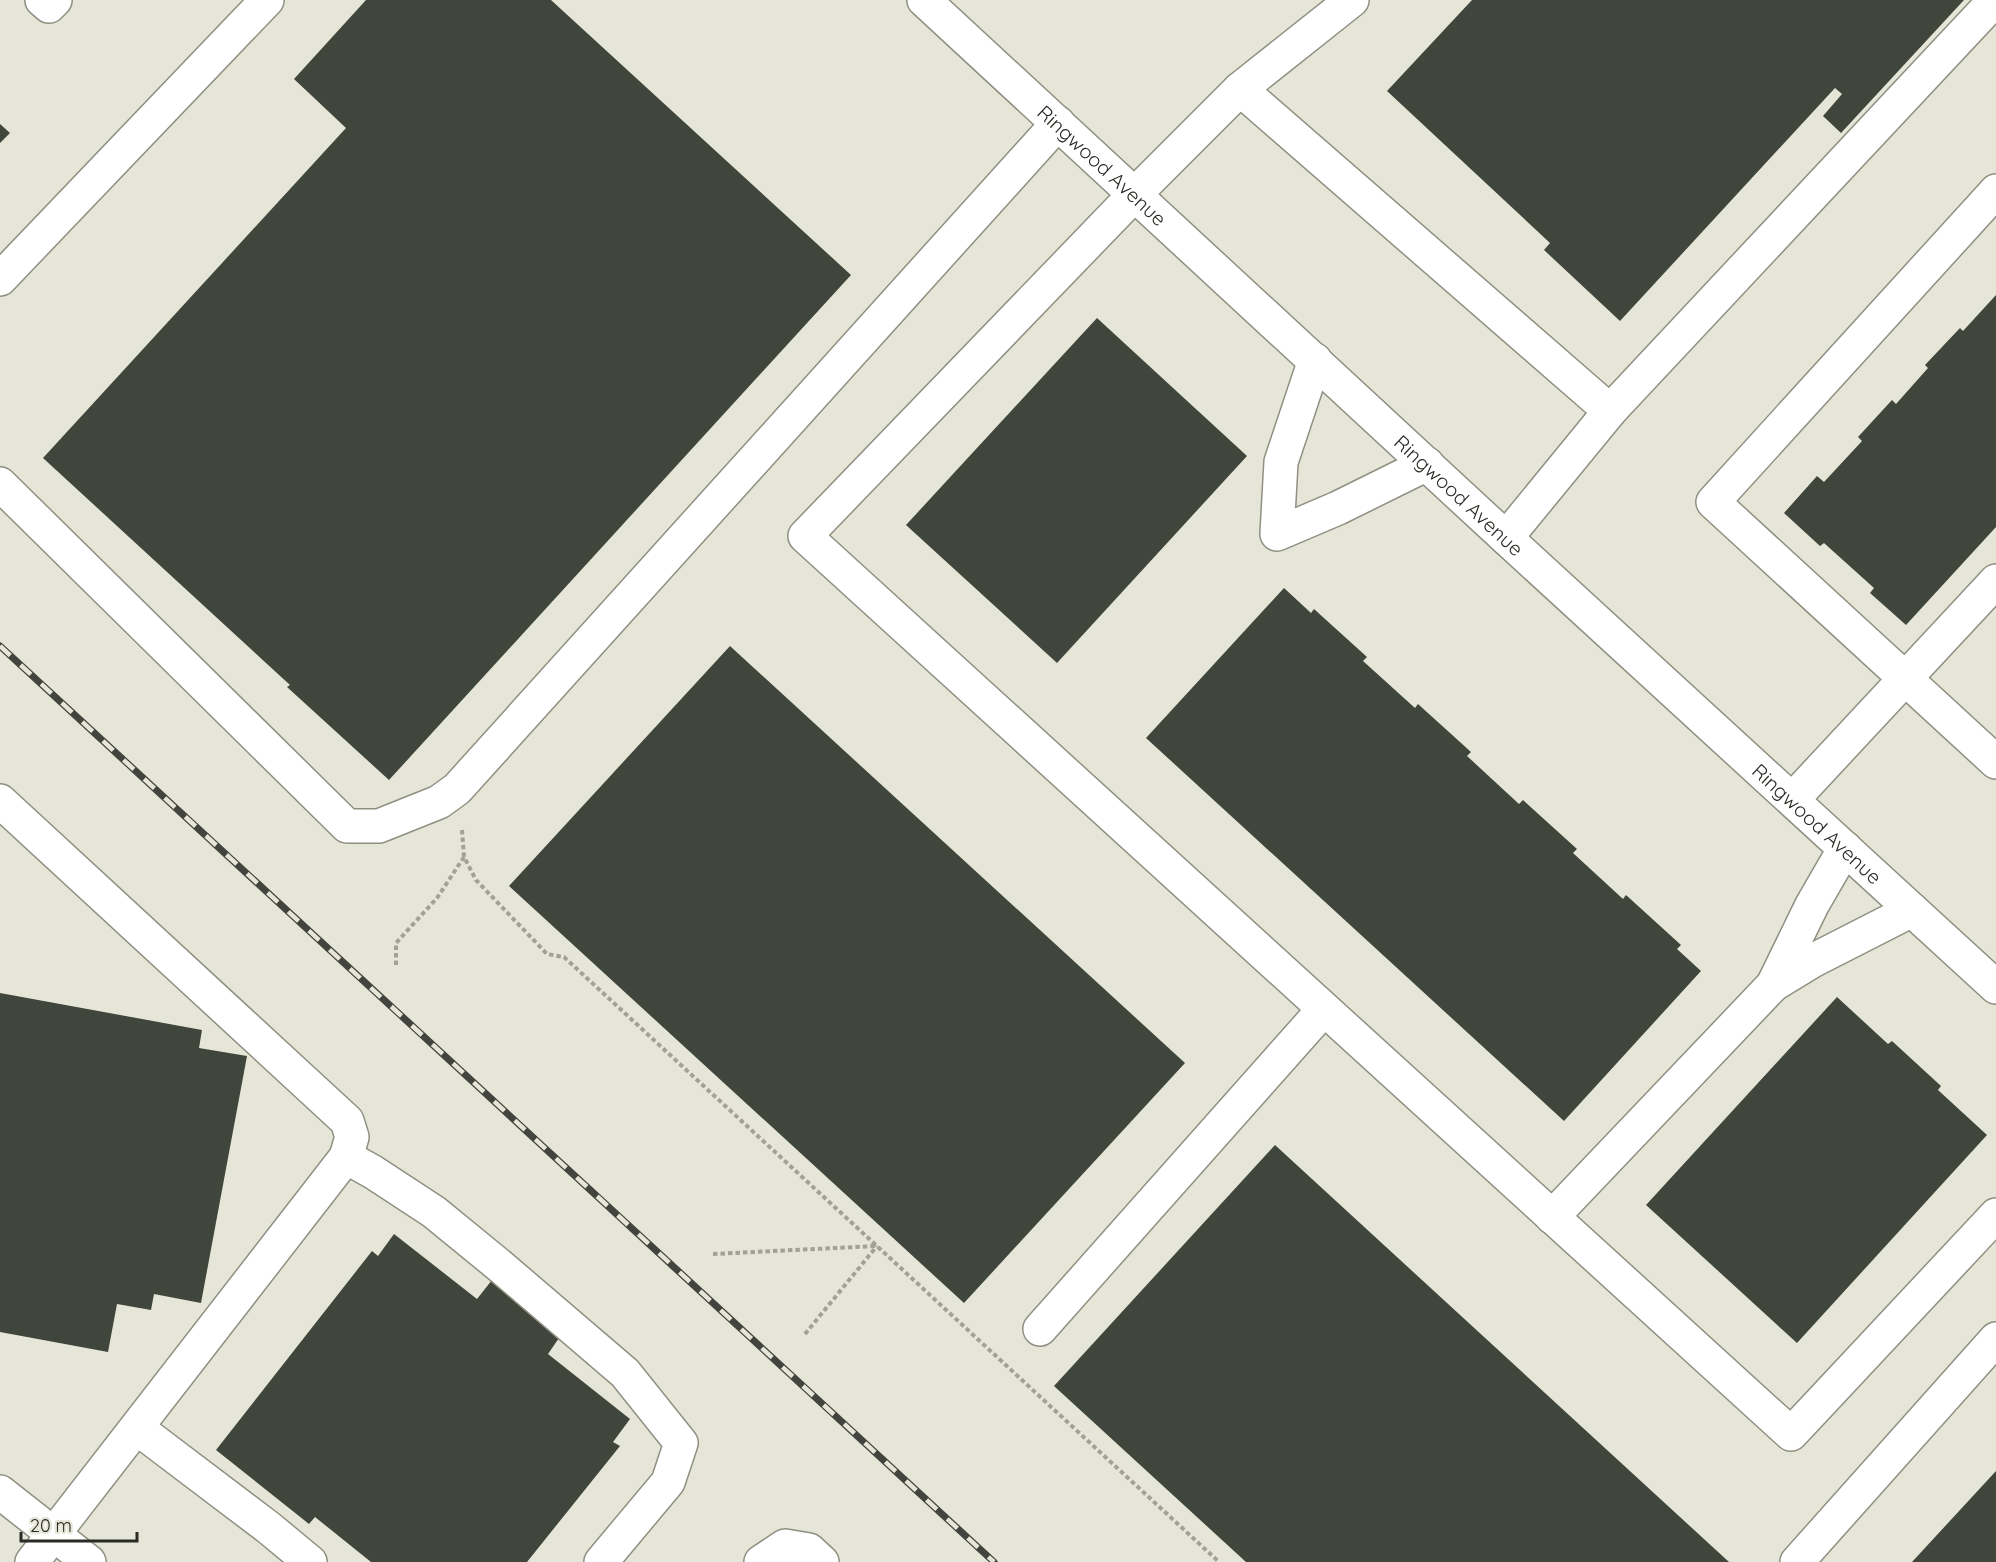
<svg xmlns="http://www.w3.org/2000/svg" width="1996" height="1562" font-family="Quicksand,sans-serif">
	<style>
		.building { fill: #40463c }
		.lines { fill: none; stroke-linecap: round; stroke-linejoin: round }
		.minor-casing { stroke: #8f8f82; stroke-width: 36 }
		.path { stroke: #a1a197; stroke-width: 4; stroke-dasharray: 4.5 3; stroke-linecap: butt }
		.minor { stroke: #fff; stroke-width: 33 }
		.rail-casing { stroke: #44443e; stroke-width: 7 }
		.rail { stroke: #e6e6d8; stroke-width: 4.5; stroke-dasharray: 14; stroke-linecap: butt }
		.labels { text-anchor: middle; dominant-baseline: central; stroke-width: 6; stroke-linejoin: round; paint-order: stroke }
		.street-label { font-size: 20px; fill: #2b2b26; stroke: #e6e6d8 }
	</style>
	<rect width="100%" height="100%" fill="#e6e6d8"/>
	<path class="building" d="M366 0H551L851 275 389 780 287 687 290 685 43 458 346 128 294 79Z
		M1472 0H1964L1841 133 1823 116 1842 94 1835 88 1620 321 1544 250 1550 243 1387 91Z
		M0 124 10 133 0 143Z
		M1996 295V527L1906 625 1870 593 1874 588 1824 543 1820 546 1784 513 1817 476 1824 482 1862 441 1858 437 1892 400 1896 404 1928 368 1925 365 1960 328 1963 331Z
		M1097 318 1247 456 1057 663 906 525Z
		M1284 588 1311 613 1314 609 1367 657 1363 661 1415 708 1418 704 1471 752 1467 756 1519 804 1523 800 1577 849 1573 853 1623 899 1626 895 1681 945 1677 949 1701 971 1564 1121 1146 738Z
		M730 646 1185 1063 964 1303 509 886Z
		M0 993 202 1030 199 1048 247 1056 201 1303 154 1294 151 1310 117 1304 108 1352 0 1332Z
		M1837 997 1888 1044 1892 1041 1941 1086 1938 1090 1987 1135 1797 1343 1646 1205Z
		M1275 1145 1729 1562H1246L1054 1386Z
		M394 1234 477 1299 492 1280 559 1338 548 1354 630 1419 613 1442 620 1446 527 1562H371L315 1517 309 1524 216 1450 372 1251 378 1256Z
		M1996 1471V1562H1912Z"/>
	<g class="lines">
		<defs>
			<g id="minor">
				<path d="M42 0 49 6 55 0"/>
				<path id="s1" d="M924 0 1506 538 1996 987"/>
				<path d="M1352 0 1240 89 1610 411"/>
				<path d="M1240 89 1135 194 805 536 1791 1434 1996 1215"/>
				<path d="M1996 191 1713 502 1996 762"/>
				<path d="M0 279 267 0"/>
				<path d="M1315 360 1281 462 1277 534 1338 508 1427 464"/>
				<path d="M0 484 347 826H379L439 802 457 789 1058 123"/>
				<path d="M1506 538 1610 411 1995 0"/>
				<path d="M1793 799 1996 581"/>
				<path d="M0 801 347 1121 352 1137 346 1157 32 1562"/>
				<path d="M1773 985 1812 905 1845 848"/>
				<path d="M346 1157 373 1172 434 1212 500 1266 625 1373 681 1443 668 1482 601 1562"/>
				<path d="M1552 1217 1773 985 1814 960 1912 910"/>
				<path d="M1040 1329 1324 1009"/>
				<path d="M137 1428 269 1528 310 1562"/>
				<path d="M0 1492 89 1562"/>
				<path d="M761 1562 785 1546 809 1550 822 1562"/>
				<path d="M1797 1562 1996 1339"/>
			</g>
		</defs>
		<use href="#minor" class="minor-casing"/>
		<path class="path" d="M462 830 464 857
			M396 965V943L437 898 464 857 476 880 547 954 564 957 1219 1562
			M713 1254 876 1246
			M805 1334 877 1246"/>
		<use href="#minor" class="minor"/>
		<defs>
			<path id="rail" d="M0 646 994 1562"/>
		</defs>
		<use href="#rail" class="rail-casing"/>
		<use href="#rail" class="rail"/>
	</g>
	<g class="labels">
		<g class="street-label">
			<text stroke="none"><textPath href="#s1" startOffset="243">Ringwood Avenue</textPath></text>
			<text stroke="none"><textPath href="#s1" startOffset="729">Ringwood Avenue</textPath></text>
			<text stroke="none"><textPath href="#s1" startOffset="1215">Ringwood Avenue</textPath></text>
		</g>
	</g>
	<path d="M21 1532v9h116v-9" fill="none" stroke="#2b2b26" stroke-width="3"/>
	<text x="30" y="1532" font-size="18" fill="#2b2b26" stroke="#e6e6d8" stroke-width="4.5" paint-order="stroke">20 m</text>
</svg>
